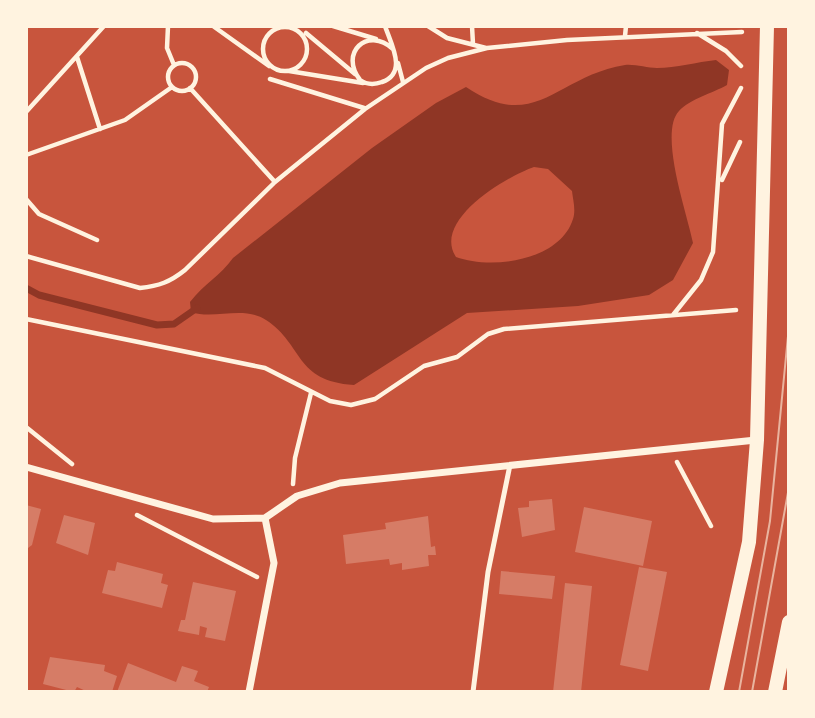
<svg xmlns="http://www.w3.org/2000/svg" width="815" height="718" font-family="'Crimson Pro',serif">
	<style>
		.water { fill: #8f3625; fill-rule: evenodd }
		.lines { fill: none; stroke-linecap: round; stroke-linejoin: round }
		.stream { stroke: #8f3625; stroke-width: 7 }
		.building { fill: #d67c66 }
		.path { stroke: #fff3e0; stroke-width: 4.5 }
		.service { stroke: #fff3e0; stroke-width: 5 }
		.minor { stroke: #fff3e0; stroke-width: 7 }
		.secondary { stroke: #fff3e0; stroke-width: 14 }
		.tram { stroke: #e9b49f; stroke-width: 2 }
	</style>
	<rect width="100%" height="100%" fill="#c8553d"/>
	<path class="water" d="M716 60 729 70 727 85C713 93 690 99 679 111 658 133 688 216 693 243L673 280 649 295 578 306 467 313 354 385C294 381 304 345 266 320 243 305 214 320 191 312L190 302C203 285 221 275 233 258L372 148 436 103 466 87C536 134 556 76 625 65 635 64 647 68 657 68 676 68 697 62 716 60ZM534 167 548 169 572 191C573 200 576 210 573 219 560 261 491 270 456 257 432 221 505 177 534 167Z"/>
	<g class="lines">
		<path class="stream" d="M26 288 39 295 157 325 174 324 197 308"/>
	</g>
	<path class="building" d="M552 499 555 530 522 537 518 508 529 507V501Z
		M26 505 41 509 32 545 28 548Z
		M584 507 652 521 643 566 575 552Z
		M64 515 95 523 88 555 56 543Z
		M428 516 431 547 435 546 436 555H428L429 566 402 570V563L390 565 389 559 346 564 343 535 386 529 385 523Z
		M117 562 163 574 161 583 168 585 162 608 102 593 108 570 115 571Z
		M639 567 667 572 648 671 620 665Z
		M501 571 555 576 552 599 499 594Z
		M193 582 236 591 225 641 205 637 207 628 200 626 199 635 178 631 181 620H185Z
		M565 583 592 586 581 692H553Z
		M50 657 105 665 104 671 117 676 112 692H88L77 687 74 692 43 684Z
		M128 663 176 682 182 666 198 671 194 681 209 687 207 692H117Z"/>
	<g class="lines">
		<path class="path" d="M168 26 167 48 174 65
			M213 26 269 66
			M333 26 376 39
			M385 26C391 44 408 73 382 82 374 85 367 85 360 80 339 53 367 26 393 49
			M428 26 447 38 486 48
			M472 26 473 44
			M263 49a22 22 0 1 1 44 0a22 22 0 1 1-44 0Z
			M306 33 355 74
			M697 33 726 51 741 66
			M625 36 626 26
			M77 57 100 129
			M398 63 403 82
			M168 77a14 14 0 1 1 28 0a14 14 0 1 1-28 0Z
			M289 71 363 83
			M270 79 364 108
			M190 88 275 182
			M26 112 104 26
			M26 155 125 120 172 87
			M722 180 740 142
			M26 199 39 214 97 240
			M26 256 140 288C159 286 170 282 185 270L275 182 365 109 426 68 448 58 487 48 567 40 742 32
			M673 315 701 280 713 252 722 124 741 88
			M26 319 265 368 330 401 351 405 375 399 424 366 457 357 488 334 504 329 736 310
			M26 427 72 464
			M677 462 711 526
			M293 484 295 458 311 393
			M137 515 257 577"/>
		<path class="service" d="M473 692 488 572 510 465"/>
		<path class="minor" d="M26 467 213 519 265 518 297 496 340 483 756 440
			M249 692 274 563 265 518"/>
		<path class="secondary" d="M716 692 749 542 757 440 767 26
			M775 692 789 622"/>
		<path class="tram" d="M739 692 770 521 788 336 789 279
			M752 692 789 487"/>
	</g>
	<rect width="815" height="718" fill="none" stroke="#fff3e0" stroke-width="56"/>
</svg>
